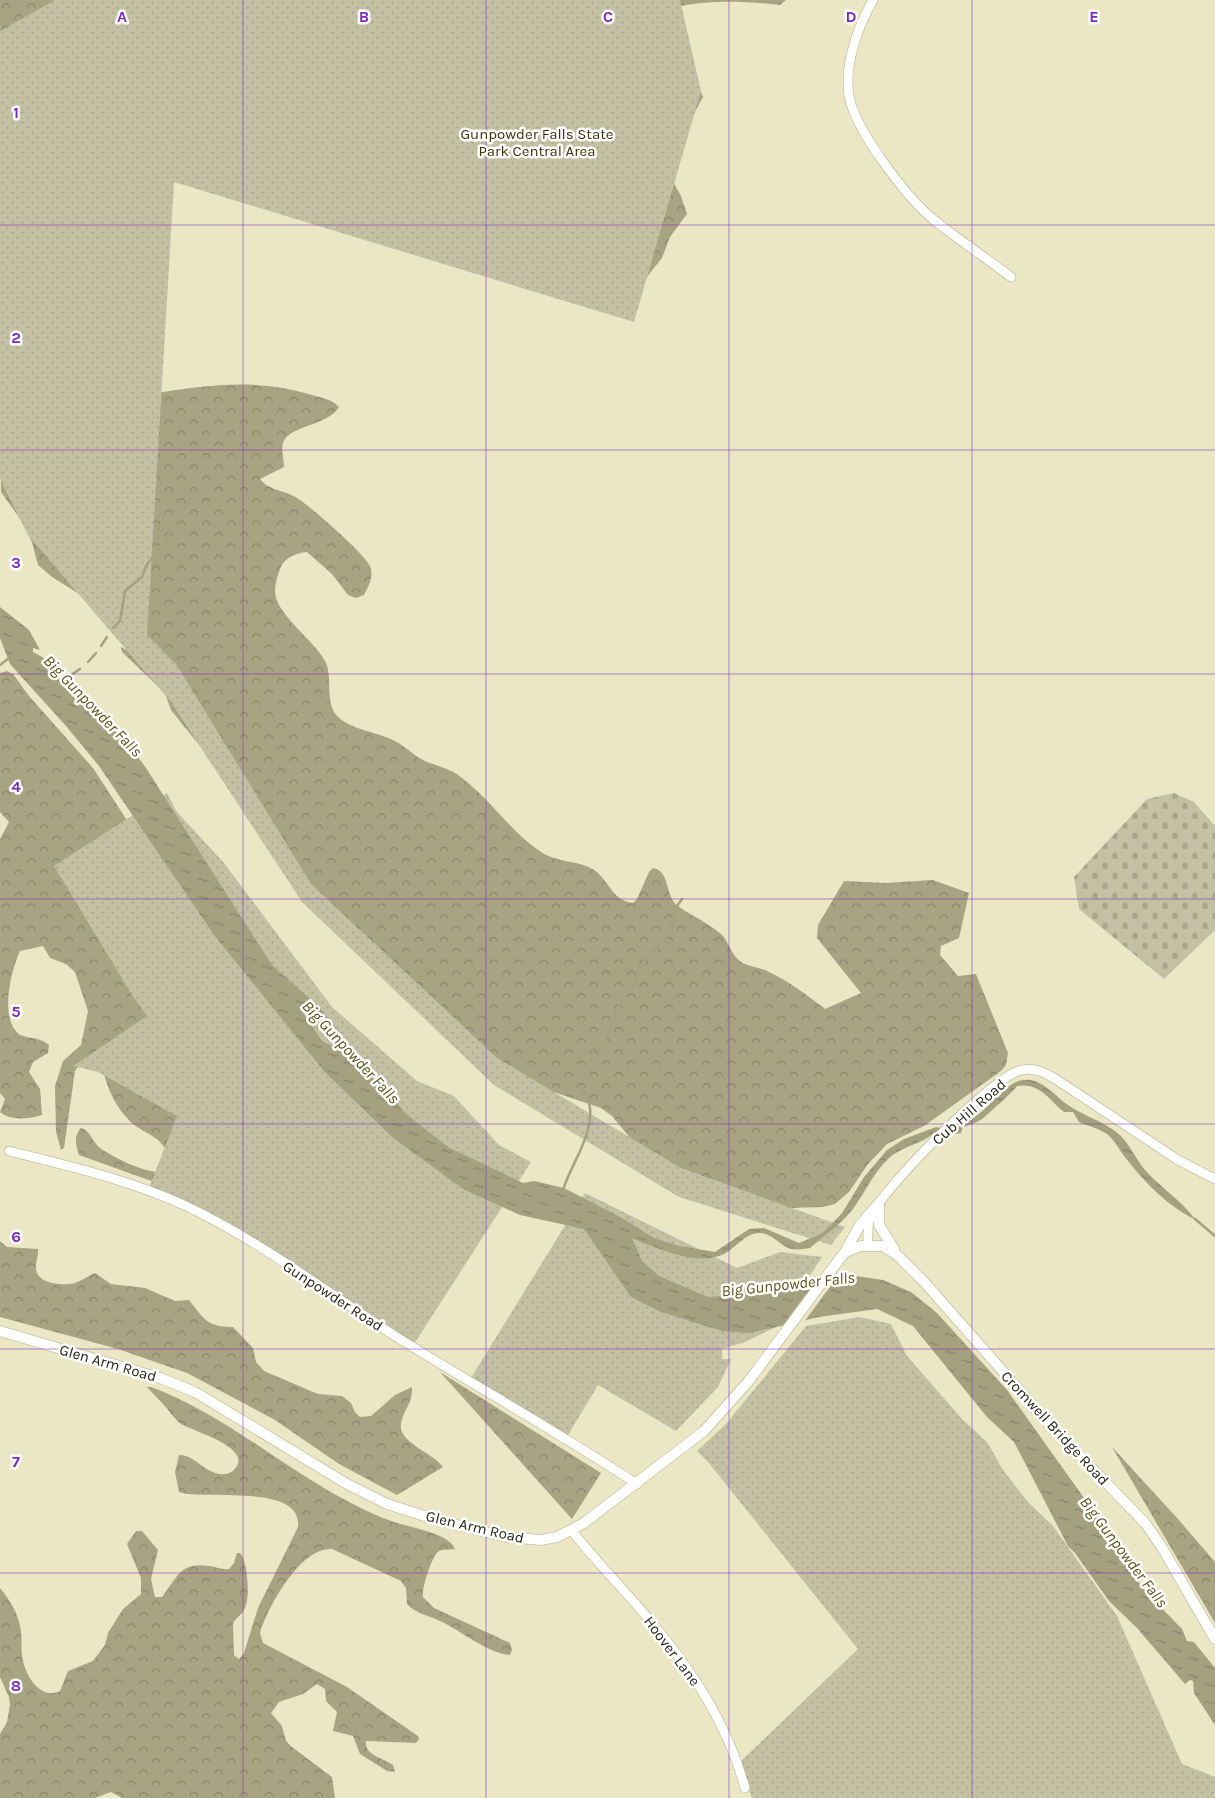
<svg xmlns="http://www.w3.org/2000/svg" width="1215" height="1798" font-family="Karla,sans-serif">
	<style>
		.forest { fill: url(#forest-crowns) }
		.cemetery { fill: url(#cemetery-stones) }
		.park { fill: url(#park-dots) }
		.water { fill: url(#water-ripples); fill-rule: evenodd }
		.pier { fill: #ebe6c3 }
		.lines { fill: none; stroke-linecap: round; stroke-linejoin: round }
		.stream { stroke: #a5a07e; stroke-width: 2.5 }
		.minor-casing { stroke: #b3ae8c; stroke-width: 10 }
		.major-casing { stroke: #b3ae8c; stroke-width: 11 }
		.minor { stroke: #fff; stroke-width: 9 }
		.major { stroke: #fff; stroke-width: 10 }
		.grid { fill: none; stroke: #7b2cbf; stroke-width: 1; stroke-opacity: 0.55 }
		.labels { text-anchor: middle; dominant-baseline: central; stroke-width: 5; stroke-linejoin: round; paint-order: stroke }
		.park-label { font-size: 15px; fill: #3c3508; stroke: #fff }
		.street-label { font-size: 15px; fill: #262417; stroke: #fff }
		.water-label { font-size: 16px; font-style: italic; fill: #5b5218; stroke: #fff }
		.grid-label { font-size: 16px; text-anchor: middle; font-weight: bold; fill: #7b2cbf; stroke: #fff; stroke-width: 5; stroke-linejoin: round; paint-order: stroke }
	</style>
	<defs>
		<pattern id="forest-crowns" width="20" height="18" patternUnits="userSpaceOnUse" patternTransform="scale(1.25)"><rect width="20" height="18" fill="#a8a381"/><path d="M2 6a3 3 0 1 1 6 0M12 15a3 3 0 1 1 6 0" fill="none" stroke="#898569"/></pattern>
		<pattern id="cemetery-stones" width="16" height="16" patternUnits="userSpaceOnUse" patternTransform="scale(1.25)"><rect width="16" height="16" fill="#c4c0a4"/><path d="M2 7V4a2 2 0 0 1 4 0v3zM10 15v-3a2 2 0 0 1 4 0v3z" fill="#a8a58c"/></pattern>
		<pattern id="park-dots" width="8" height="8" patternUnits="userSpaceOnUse" patternTransform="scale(1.25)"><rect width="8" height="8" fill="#c4c0a4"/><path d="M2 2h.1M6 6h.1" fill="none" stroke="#a8a58c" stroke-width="1.8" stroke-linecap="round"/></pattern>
		<pattern id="water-ripples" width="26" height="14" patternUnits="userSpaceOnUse" patternTransform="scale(1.25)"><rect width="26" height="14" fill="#a5a07e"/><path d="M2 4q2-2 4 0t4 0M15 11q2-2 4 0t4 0" fill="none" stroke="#868266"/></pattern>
	</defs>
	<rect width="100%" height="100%" fill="#ebe6c3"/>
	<path class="forest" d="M0 0H786L780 5C743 1 716 0 680 6L686 54 703 97 685 130 668 172 681 196 687 214 670 237 662 258 646 278 169 141 151 394C208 385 256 378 312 395 322 398 332 399 339 407 328 426 289 425 283 443 281 450 284 460 284 467L260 479C269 491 285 490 297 498 311 507 363 552 370 566 374 576 369 586 364 595L356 598 348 595 332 574 307 552C294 553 282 559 279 572 277 578 275 584 275 591 275 614 314 640 325 661 334 678 323 703 339 718 355 731 378 732 395 741 405 746 413 755 423 760 433 765 445 767 455 773 488 795 508 830 541 852 558 863 578 860 594 870 610 881 611 900 633 903L637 899 649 872 653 868C671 871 664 896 678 906 693 917 710 923 723 936 729 943 732 956 740 961 746 966 757 967 765 970 787 980 806 994 825 1009L861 993 817 938 818 925 844 881 885 883 933 880 969 893 959 938 941 946 940 955 958 976 976 974 1008 1053 1006 1065 1001 1071 924 1126 887 1144 868 1164 849 1192 835 1204 823 1207 787 1208 766 1206 657 1158 636 1145 612 1116 601 1108 518 1080 445 1030 269 844 252 811 171 710 165 693 122 652 121 647 130 652 84 597 52 577 38 565 32 542 21 520 1 492Z
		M7 671 13 674 29 696 93 768 167 882 182 1192 79 1155C76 1145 73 1136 81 1128 91 1131 92 1142 100 1148 112 1157 144 1172 158 1172L168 1154C159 1133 141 1134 128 1119 116 1107 108 1090 104 1074L88 1066 78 1067 75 1071 64 1148 61 1150 56 1132 55 1086 63 1061 81 1045 88 1011 75 972 66 964 50 958 43 946 20 951C9 975 0 1021 20 1035 31 1039 40 1037 49 1045L48 1053 33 1062 29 1072 40 1089 42 1115C30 1119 10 1121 0 1112L5 1099 0 1093V839L9 822 0 812V673Z
		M0 1241 7 1247 38 1249C39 1256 35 1262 36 1269 37 1283 59 1285 69 1284 77 1284 88 1276 95 1273L111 1284 145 1288 175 1301 189 1300C204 1319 207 1327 233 1327L253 1348 256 1362 264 1371 318 1394 342 1396 351 1403 355 1412 360 1417 371 1416 395 1395 412 1387C413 1404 403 1410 401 1424 398 1443 434 1453 443 1467L397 1495 339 1464 275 1420 187 1373 118 1349 0 1317Z
		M440 1372 601 1473 572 1519Z
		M147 1387H151C237 1419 305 1489 391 1521 407 1527 450 1533 455 1549 450 1550 443 1549 439 1551 432 1555 421 1590 423 1597L434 1608 510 1643 512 1650 510 1655C489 1654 461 1631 442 1622 431 1616 416 1614 407 1604L406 1588 401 1581 332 1549C300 1547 268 1607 260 1633L263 1643 347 1687 418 1736 419 1739 416 1743 366 1741C364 1755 383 1758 393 1765L395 1772 387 1771 360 1754 353 1736 333 1731 337 1712 326 1701 325 1689 317 1684 303 1694 279 1702 271 1713 282 1726 286 1741 292 1747 332 1777 335 1798H122L111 1792 95 1798H0V1734L7 1722 10 1705 9 1697 0 1677V1588C9 1599 17 1611 20 1626 23 1637 20 1650 23 1661 27 1678 41 1700 60 1691L68 1671 93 1661 105 1645 108 1633 123 1609 141 1594V1578L127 1544 136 1531H142L158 1550 151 1579 155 1597H162C179 1575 180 1562 210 1566 216 1567 222 1570 229 1569L234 1563 237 1553H240C248 1562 250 1598 245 1608 242 1615 235 1618 233 1624L234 1655 239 1659 244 1653 258 1608 298 1527C303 1482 202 1501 179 1492L175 1472 179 1455C193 1454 204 1472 220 1474 225 1475 231 1473 234 1470 256 1448 192 1431 181 1424 174 1419 169 1410 163 1404 158 1398 152 1393 147 1387Z
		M1112 1447 1178 1519 1215 1562V1623Z"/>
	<path class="cemetery" d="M1174 793 1194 802 1215 826V930L1164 979 1079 909 1074 877 1147 799Z"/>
	<path class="park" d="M55 0H680L701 91 634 322 174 182 147 635 176 664 311 884 497 1058 681 1168 845 1227 831 1245 679 1197 494 1085 302 902 171 702 28 535 0 479V31Z
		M167 793 177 812 224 863 332 1007 417 1081 454 1096 499 1145 531 1162 414 1344 278 1258 149 1188 177 1116 98 1072 73 1066 147 1016 132 995 54 866Z
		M585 1193 737 1268 780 1252 822 1257 776 1327 745 1342 722 1349V1359H731L718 1387 676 1431 598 1385 567 1437 471 1378Z
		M860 1317 891 1324 907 1356 963 1420 987 1442 1003 1470 1028 1502 1053 1526 1117 1616 1182 1764 1215 1777V1798H752L739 1763 858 1649 708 1462 697 1451 726 1424 806 1326Z"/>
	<path class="water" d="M0 607 29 630 40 650 33 648V652L44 658 61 682 110 720 146 768 272 965 317 1005 405 1113 448 1147 523 1183 534 1181 564 1188 622 1218 654 1238 679 1246 715 1252 749 1229 764 1228 799 1243 823 1233 842 1213 864 1177 887 1150 904 1139 936 1127 952 1131C961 1124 971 1120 980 1113 995 1102 1009 1077 1030 1080 1045 1082 1057 1098 1068 1105 1082 1115 1100 1120 1115 1131 1129 1141 1134 1157 1145 1170 1161 1188 1182 1201 1196 1220 1169 1207 1146 1184 1128 1161 1121 1153 1115 1140 1107 1134 1098 1128 1088 1126 1079 1122L1073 1112H1064C1050 1101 1040 1082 1017 1086 1015 1090 986 1116 982 1119 976 1123 969 1125 963 1127L961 1133 946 1136 934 1133C922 1144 902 1146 888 1159 874 1172 864 1194 853 1209 841 1224 824 1236 810 1248 804 1249 797 1250 791 1249 780 1246 774 1234 760 1233 745 1233 737 1247 724 1254 697 1267 657 1248 632 1238L642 1261 659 1276 708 1297 768 1293 796 1287 803 1278 842 1274 883 1280 911 1292 937 1313 1007 1390 1099 1519 1111 1543 1133 1574 1146 1592 1182 1629 1187 1641 1194 1642 1215 1668V1725L1194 1693 1193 1681 1190 1680 1185 1684 1137 1628 1109 1601 1075 1553 1068 1546 1014 1442 987 1417 913 1326 877 1309 819 1317 750 1333 722 1331 661 1312 631 1297 584 1229 520 1215 463 1189 392 1137 324 1071 214 935 99 766 66 726 10 664 0 638ZM301 1010 317 1020 338 1049 322 1041Z"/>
	<path class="pier" d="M841 1272 804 1322 781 1328 821 1274Z"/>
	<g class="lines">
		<path class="stream" d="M113 628 120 621 125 591 142 577 146 566 160 547 167 542 171 527 197 490
			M101 646 107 637
			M88 662 96 653
			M0 665 9 658
			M59 683 80 669
			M590 1062 593 1049 606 1038 622 1000 636 981 638 968 667 937 672 928 675 909 682 899
			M563 1190C571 1164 593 1136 590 1108 589 1101 585 1093 583 1086
			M1195 1219 1215 1236"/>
		<defs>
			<path id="minor" d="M873 0C858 26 844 65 849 95 854 129 907 198 934 220 959 240 986 258 1011 277
				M9 1151C69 1166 130 1180 186 1206 260 1241 326 1292 395 1336 475 1386 558 1432 637 1484
				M868 1244C868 1236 867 1226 870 1218 882 1189 989 1081 1018 1071 1031 1066 1043 1072 1054 1078L1178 1160 1215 1179
				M572 1531C597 1563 626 1591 652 1623 694 1672 728 1725 745 1788"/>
			<path id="major" d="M879 1203V1225L894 1249
				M845 1252 860 1225 879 1203
				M0 1331 160 1378 195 1392 347 1484 387 1504 437 1520 506 1537 541 1540 557 1537 584 1523 704 1431 748 1382 844 1253 860 1246H883L897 1255 926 1284 1050 1425 1145 1523 1161 1546 1215 1639"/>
		</defs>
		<use href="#minor" class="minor-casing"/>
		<use href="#major" class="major-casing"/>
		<use href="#minor" class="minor"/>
		<use href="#major" class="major"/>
	</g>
	<path class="grid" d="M243 0V1798M486 0V1798M729 0V1798M972 0V1798M0 225H1215M0 450H1215M0 674H1215M0 899H1215M0 1124H1215M0 1349H1215M0 1573H1215"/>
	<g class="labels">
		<g class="park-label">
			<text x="537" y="134">Gunpowder Falls State<tspan x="537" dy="17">Park Central Area</tspan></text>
		</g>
		<g class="street-label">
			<text transform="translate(969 1112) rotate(-41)">Cub Hill Road</text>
			<text transform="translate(333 1296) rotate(33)">Gunpowder Road</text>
			<text transform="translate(108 1363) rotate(16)">Glen Arm Road</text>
			<text transform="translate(1055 1428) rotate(47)">Cromwell Bridge Road</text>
			<text transform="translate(475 1527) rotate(13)">Glen Arm Road</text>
			<text transform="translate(672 1651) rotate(53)">Hoover Lane</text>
		</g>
		<g class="water-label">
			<text transform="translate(93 706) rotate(46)">Big Gunpowder Falls</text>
			<text transform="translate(351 1052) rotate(47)">Big Gunpowder Falls</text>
			<text transform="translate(788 1284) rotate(-6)">Big Gunpowder Falls</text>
			<text transform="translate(1124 1552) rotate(53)">Big Gunpowder Falls</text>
		</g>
	</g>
	<g class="grid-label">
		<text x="122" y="22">A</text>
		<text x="364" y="22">B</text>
		<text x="608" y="22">C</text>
		<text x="851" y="22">D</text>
		<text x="1094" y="22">E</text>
		<text x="16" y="118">1</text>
		<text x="16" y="343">2</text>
		<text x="16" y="568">3</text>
		<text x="16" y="792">4</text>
		<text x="16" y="1017">5</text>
		<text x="16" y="1242">6</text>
		<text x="16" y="1467">7</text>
		<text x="16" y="1691">8</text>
	</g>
</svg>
